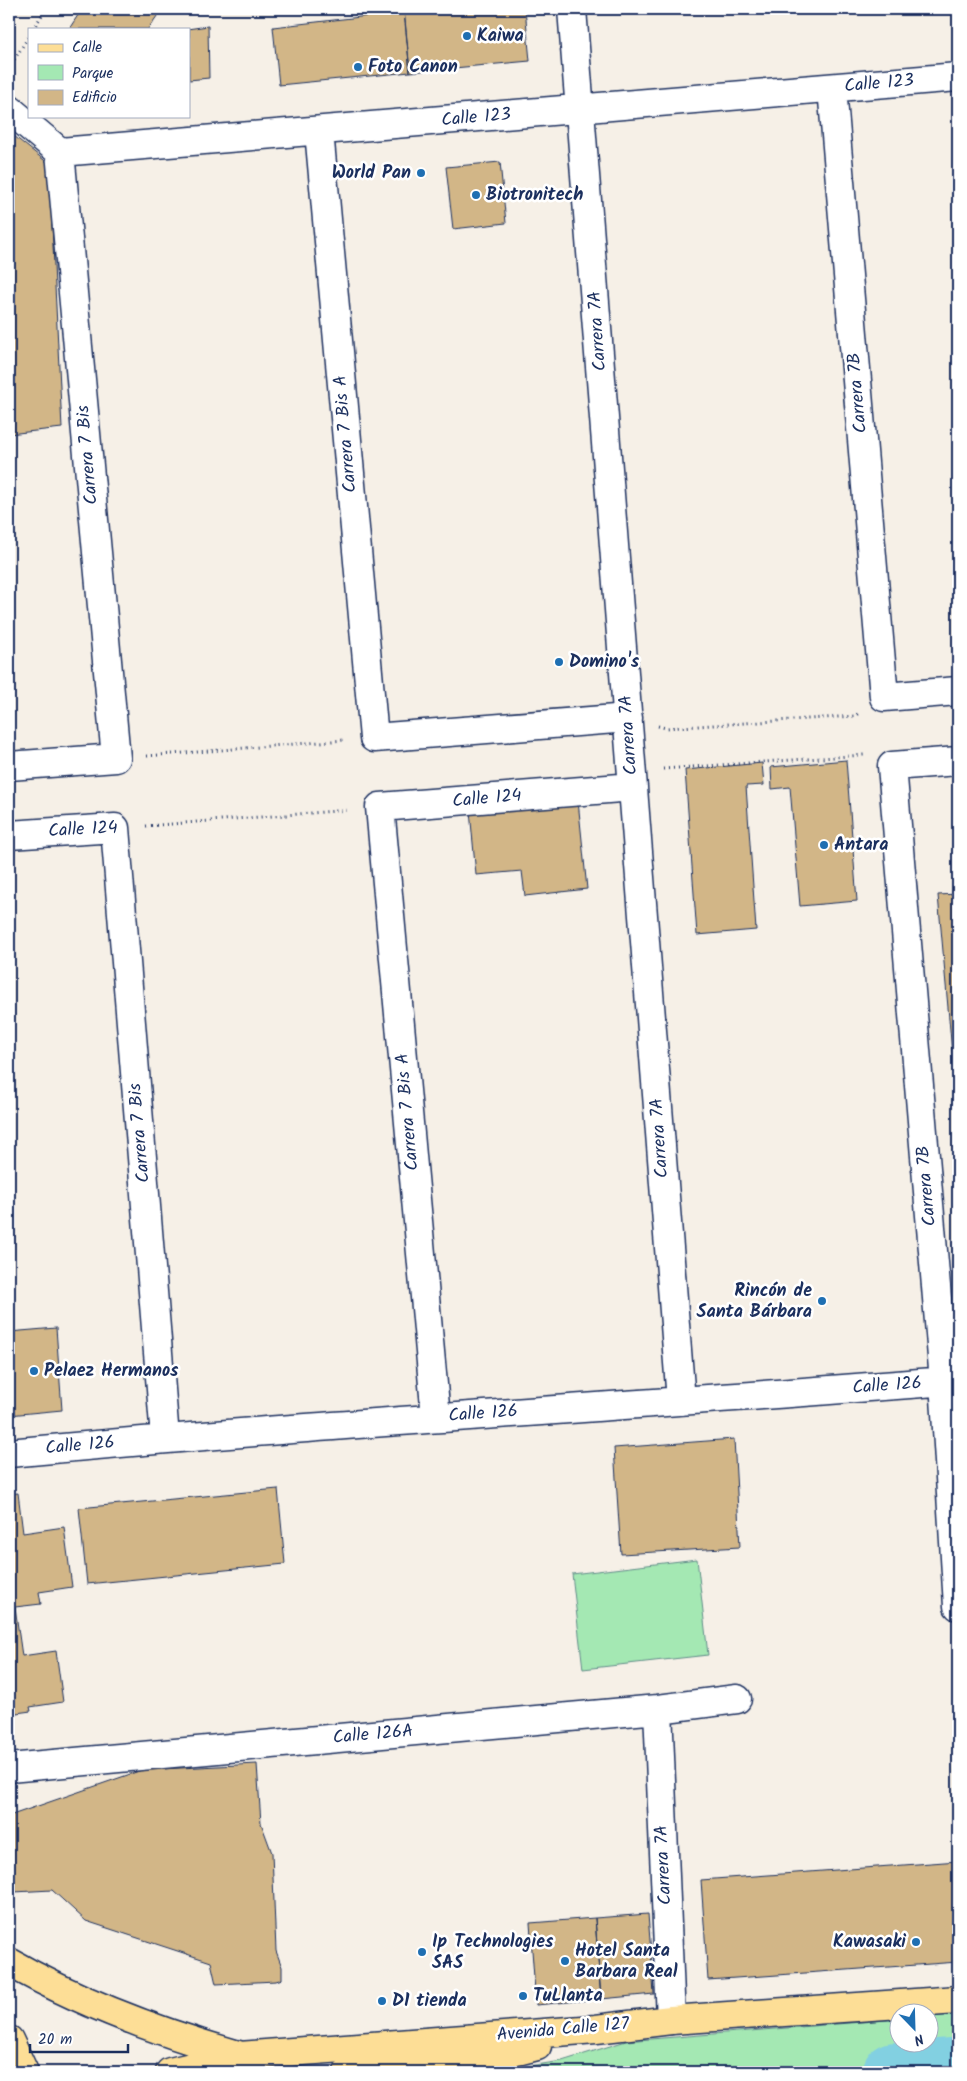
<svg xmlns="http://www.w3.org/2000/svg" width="967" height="2081" font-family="Kalam,sans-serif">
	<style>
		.green { fill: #a4e8b3; stroke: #608c88 }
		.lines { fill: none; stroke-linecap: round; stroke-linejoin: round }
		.river { stroke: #82d0e1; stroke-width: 59 }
		.building { fill: #d2b687; stroke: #1b2f5e }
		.minor-casing { stroke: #1b2f5e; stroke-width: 31 }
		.major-casing { stroke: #1b2f5e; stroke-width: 31 }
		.path { stroke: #1b2f5e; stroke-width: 3; stroke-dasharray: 1 4; stroke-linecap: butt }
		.minor { stroke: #fff; stroke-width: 28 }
		.major { stroke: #fdde96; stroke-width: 28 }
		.poi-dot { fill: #1f6fb2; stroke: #fff; stroke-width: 2 }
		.labels { text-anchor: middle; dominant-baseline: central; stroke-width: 5; stroke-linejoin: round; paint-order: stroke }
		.poi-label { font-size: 18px; font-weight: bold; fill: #1b2f5e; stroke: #fff; text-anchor: start }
		.street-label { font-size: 18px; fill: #1b2f5e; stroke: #fff }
	</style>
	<rect width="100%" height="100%" fill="#f6f0e7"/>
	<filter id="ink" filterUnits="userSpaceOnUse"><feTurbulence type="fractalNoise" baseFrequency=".02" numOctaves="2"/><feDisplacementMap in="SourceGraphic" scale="10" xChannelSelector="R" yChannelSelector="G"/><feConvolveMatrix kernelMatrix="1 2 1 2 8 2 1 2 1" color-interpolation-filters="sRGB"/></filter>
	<g filter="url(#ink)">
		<path class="green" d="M697 1559 708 1655 583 1669 572 1574Z
			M958 2014V2072H490L562 2061 626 2041 899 2019 900 2044H930V2017Z"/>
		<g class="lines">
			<path class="river" d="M892 2072 958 2067"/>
		</g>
		<path class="building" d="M82 9H162L148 29H69Z
			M404 9H525L530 61 410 72Z
			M404 12 410 72 279 85 273 27Z
			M208 26 209 78 189 80V29H187Z
			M9 132 49 164 62 428 9 434Z
			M500 162 506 223 453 229 446 167Z
			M846 760 857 901 800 906 790 787 772 789 771 767Z
			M762 763 764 785 746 786 756 930 697 935 685 770Z
			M578 801 587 889 525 896 522 871 476 875 470 811Z
			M958 894V1120L938 895Z
			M56 1328 62 1410 9 1415V1332Z
			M734 1439 740 1547 621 1554 614 1448Z
			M278 1489 285 1564 87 1584 79 1508Z
			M18 1493 23 1533 64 1527 72 1587 39 1592 41 1604 15 1607 22 1656 56 1651 63 1702 30 1707 31 1711 9 1714V1494Z
			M257 1764 261 1823 272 1853 276 1951 282 1967V1979L276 1981 216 1984 211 1962 86 1921 52 1890 14 1892 9 1876V1816L142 1770Z
			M958 1861V1962L708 1980 701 1880Z
			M648 1914 654 1994 601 1999 595 1918Z
			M595 1918 601 1999 536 2005 530 1923Z"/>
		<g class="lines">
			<defs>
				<path id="minor" d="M572 9 681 1401
					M832 88 884 697 958 691
					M9 109 60 152 958 77
					M319 131 374 738 628 718
					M958 761 892 766 944 1381 958 1606
					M9 766 116 758 60 152
					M9 835 115 828 165 1438
					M436 1417 380 807 633 787
					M9 1453C325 1423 642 1406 958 1380
					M658 1709 671 2020
					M9 1768 658 1709 737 1699"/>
				<path id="major" d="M9 1962C80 2003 159 2032 238 2055
					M9 2040 24 2072
					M170 2072 239 2056 596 2029 671 2020 958 2000
					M348 2072C411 2066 476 2063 537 2046"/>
			</defs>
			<use href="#minor" class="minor-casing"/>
			<use href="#major" class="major-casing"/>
			<path class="path" d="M33 29 46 9
				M9 68 29 36
				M658 726 666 728 855 716 860 712
				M147 756 345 740
				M663 769 864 755
				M146 826 349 810"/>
			<use href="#minor" class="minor"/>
			<use href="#major" class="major"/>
		</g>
	</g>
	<g class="poi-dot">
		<circle cx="467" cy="36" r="5"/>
		<circle cx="358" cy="67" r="5"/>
		<circle cx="421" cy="173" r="5"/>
		<circle cx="476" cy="195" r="5"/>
		<circle cx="559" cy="662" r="5"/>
		<circle cx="824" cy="845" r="5"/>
		<circle cx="822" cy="1301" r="5"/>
		<circle cx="34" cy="1371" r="5"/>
		<circle cx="916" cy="1942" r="5"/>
		<circle cx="422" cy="1952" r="5"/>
		<circle cx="565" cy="1961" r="5"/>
		<circle cx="523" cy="1996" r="5"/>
		<circle cx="382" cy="2001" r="5"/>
	</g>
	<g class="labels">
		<g class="poi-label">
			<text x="477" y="36">Kaiwa</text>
			<text x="368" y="67">Foto Canon</text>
			<text x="411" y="173" text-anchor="end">World Pan</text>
			<text x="486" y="195">Biotronitech</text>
			<text x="569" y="662">Domino's</text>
			<text x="834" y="845">Antara</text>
			<text x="812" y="1291" text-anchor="end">Rincón de<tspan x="812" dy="21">Santa Bárbara</tspan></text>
			<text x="44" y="1371">Pelaez Hermanos</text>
			<text x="432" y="1942">Ip Technologies<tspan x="432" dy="21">SAS</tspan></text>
			<text x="906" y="1942" text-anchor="end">Kawasaki</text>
			<text x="575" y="1951">Hotel Santa<tspan x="575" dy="21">Barbara Real</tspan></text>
			<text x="533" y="1996">TuLlanta</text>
			<text x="392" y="2001">D1 tienda</text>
		</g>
		<g class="street-label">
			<text transform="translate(879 84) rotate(-5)">Calle 123</text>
			<text transform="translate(476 118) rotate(-5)">Calle 123</text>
			<text transform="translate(598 331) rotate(-94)">Carrera 7A</text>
			<text transform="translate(858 393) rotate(-95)">Carrera 7B</text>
			<text transform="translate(346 434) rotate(-95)">Carrera 7 Bis A</text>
			<text transform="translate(88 455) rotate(-95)">Carrera 7 Bis</text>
			<text transform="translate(629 735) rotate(-94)">Carrera 7A</text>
			<text transform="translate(487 799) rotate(-5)">Calle 124</text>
			<text transform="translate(83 830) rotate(-3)">Calle 124</text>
			<text transform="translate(408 1112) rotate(-95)">Carrera 7 Bis A</text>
			<text transform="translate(140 1133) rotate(-95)">Carrera 7 Bis</text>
			<text transform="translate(660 1138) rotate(-94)">Carrera 7A</text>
			<text transform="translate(927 1186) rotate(-95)">Carrera 7B</text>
			<text transform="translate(887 1386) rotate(-4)">Calle 126</text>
			<text transform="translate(483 1414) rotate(-4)">Calle 126</text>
			<text transform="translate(80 1446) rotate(-5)">Calle 126</text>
			<text transform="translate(373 1735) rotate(-5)">Calle 126A</text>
			<text transform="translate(664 1865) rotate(-93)">Carrera 7A</text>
			<text transform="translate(563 2030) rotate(-5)">Avenida Calle 127</text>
		</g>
	</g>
	<rect width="967" height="2081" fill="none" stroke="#fff" stroke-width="30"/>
	<rect x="15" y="15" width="937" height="2051" fill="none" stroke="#1b2f5e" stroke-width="2" filter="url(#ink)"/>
	<rect x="28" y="28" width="162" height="90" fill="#ffffff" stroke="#a4acbf"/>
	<rect x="38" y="44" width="25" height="8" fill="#fdde96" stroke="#a4acbf"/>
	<text x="72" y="52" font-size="15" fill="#1b2f5e">Calle</text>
	<rect x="38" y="65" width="25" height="15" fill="#a4e8b3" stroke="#a4acbf"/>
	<text x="72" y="78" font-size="15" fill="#1b2f5e">Parque</text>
	<rect x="38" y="90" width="25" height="15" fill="#d2b687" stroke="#a4acbf"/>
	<text x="72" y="102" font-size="15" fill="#1b2f5e">Edificio</text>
	<g transform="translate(914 2028) rotate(157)"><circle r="24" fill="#ffffff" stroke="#a4acbf"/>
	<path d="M0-4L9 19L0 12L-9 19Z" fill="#1f6fb2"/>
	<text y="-8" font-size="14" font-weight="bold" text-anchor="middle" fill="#1b2f5e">N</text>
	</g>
	<path d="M30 2044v8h98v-8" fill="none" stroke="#1b2f5e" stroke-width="2.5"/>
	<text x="38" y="2044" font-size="15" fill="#1b2f5e" stroke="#ffffff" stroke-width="4" paint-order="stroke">20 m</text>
</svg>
